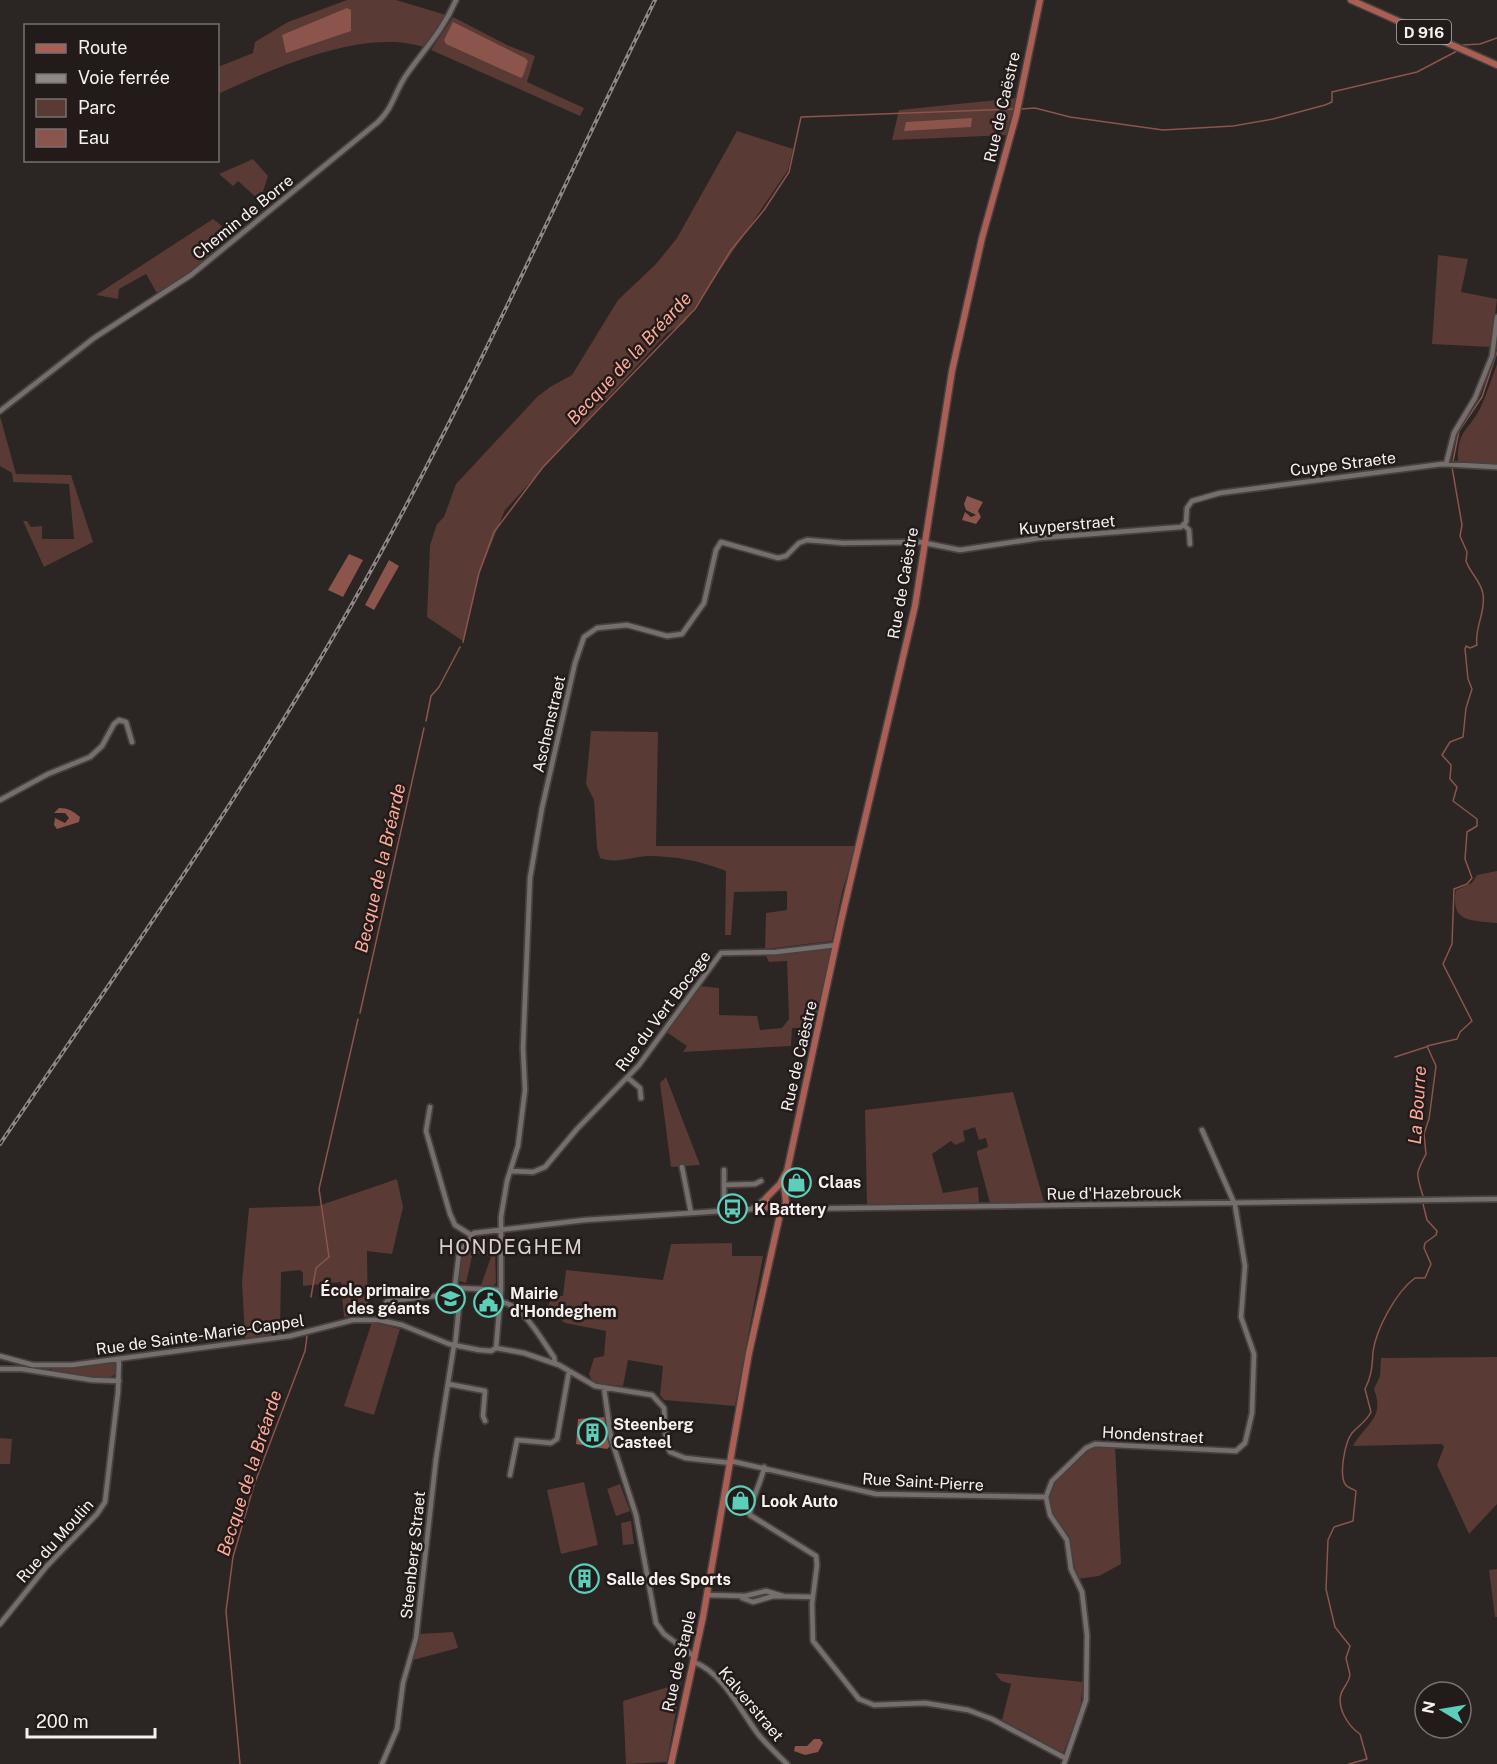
<svg xmlns="http://www.w3.org/2000/svg" width="1497" height="1764" font-family="'Public Sans',sans-serif">
	<style>
		.green { fill: #593a34 }
		.water { fill: #8b554c }
		.lines { fill: none; stroke-linecap: round; stroke-linejoin: round }
		.stream { stroke: #8b554c; stroke-width: 1.5 }
		.minor-casing { stroke: #46403f; stroke-width: 8 }
		.major-casing { stroke: #46403f; stroke-width: 9 }
		.minor { stroke: #766e6d; stroke-width: 4.5 }
		.major { stroke: #ab5e54; stroke-width: 6 }
		.rail-casing { stroke: #8e8987; stroke-width: 4 }
		.rail { stroke: #221b1a; stroke-width: 1.5; stroke-dasharray: 4.5; stroke-linecap: butt }
		.labels { text-anchor: middle; dominant-baseline: central; stroke-width: 5; stroke-linejoin: round; paint-order: stroke }
		.shield { fill: #221b1a; stroke: #b6b1b0; stroke-width: 1.5 }
		.shield-label { font-size: 15px; font-weight: bold; fill: #f6f1f0 }
		.street-label { font-size: 16px; fill: #f6f1f0; stroke: #221b1a }
		.poi-label { font-size: 16px; font-weight: bold; fill: #f6f1f0; stroke: #221b1a; text-anchor: start }
		.water-label { font-size: 18px; font-style: italic; fill: #ffaa9b; stroke: #221b1a }
		.quarter-label { font-size: 20px; letter-spacing: 1.5px; fill: #d9d0ce; stroke: #221b1a }
	</style>
	<rect width="100%" height="100%" fill="#2b2523"/>
	<path class="green" d="M347 0H396L446 15 439 30 426 48C366 26 272 69 218 94V67L253 53 255 42 288 22Z
		M453 17 507 45 535 56 527 82 584 108 580 116 431 50Z
		M1017 98 1008 135 892 140 899 110Z
		M737 131 793 149 788 170 684 323 667 333 505 510 479 574 463 641 427 617 430 545 437 524 444 517 456 484 537 397 550 387 572 375 618 300 656 264 677 238Z
		M253 159 268 176 260 201 238 181 233 186 219 174Z
		M213 219 222 226 205 245 214 254 190 275 158 295 146 274 119 289 118 299 96 295Z
		M1438 255 1468 259 1461 292 1497 299 1491 347 1432 344Z
		M1497 364V465L1458 464C1456 427 1471 431 1482 404 1488 391 1492 377 1497 364Z
		M0 416 16 474 71 475 93 542 44 567 23 521H27L31 527 42 526V539H74L69 484 13 482 12 473 0 466Z
		M591 731 658 732 656 846H856L842 892 832 941 765 949 766 913 787 910V891L734 892 731 935H725L726 871C701 861 675 856 647 856 633 857 614 864 600 858L597 848 594 800 586 784Z
		M1497 871V923C1471 920 1450 923 1456 890L1472 883 1477 875Z
		M831 948 815 1028H792L791 1046 683 1052 687 1046 665 1031 699 986 719 988V1015L757 1016 760 1030 782 1028 789 1019 787 961 769 962 766 956Z
		M666 1077 700 1165 671 1167 660 1083Z
		M1013 1092 1044 1202 990 1203 977 1154V1151L988 1147 986 1138 979 1140 975 1127 963 1131 965 1141 955 1145 951 1141 932 1154 943 1193 978 1187 979 1203 867 1206 865 1110Z
		M397 1179 403 1207 392 1254 367 1251 368 1314 344 1317 341 1282 303 1286V1273L300 1270 281 1272 280 1334 245 1338 242 1282 249 1208 318 1206Z
		M477 1240 494 1244 495 1248 496 1283 493 1286 481 1285 491 1257 473 1252 466 1283 456 1280 463 1252Z
		M732 1243V1256H763L735 1406 664 1400 660 1395 663 1366 628 1360 623 1386 593 1383 589 1374 594 1358 604 1356 606 1331 565 1323 547 1308 553 1295 563 1296 566 1270 663 1280 671 1244Z
		M372 1322 400 1329 374 1415 344 1406Z
		M1497 1357V1504L1469 1534 1437 1465 1444 1447 1442 1444 1353 1446C1366 1423 1385 1419 1374 1389L1380 1376 1381 1358Z
		M117 1362 118 1372C105 1386 69 1375 52 1372V1369Z
		M0 1438 12 1439 10 1464H0Z
		M1094 1446H1115L1121 1564 1099 1576 1077 1579 1069 1536 1051 1513 1048 1498 1055 1481Z
		M584 1482 598 1545 561 1554 547 1490Z
		M620 1484 630 1511 616 1516 607 1489Z
		M631 1521 634 1544 623 1545 621 1523Z
		M1497 1569V1617H1495L1489 1570Z
		M453 1632 458 1648 413 1660 419 1634Z
		M995 1673 1083 1682 1080 1711 1063 1753 1002 1720 1011 1684 1001 1681Z
		M681 1683 667 1762 626 1764 623 1701Z"/>
	<path class="water" d="M347 8 351 10V31L286 53 282 35Z
		M453 22 525 58 528 61 523 76 521 78 446 44 444 40Z
		M972 118 971 127 904 131 906 122Z
		M967 496 983 502 978 511 981 517 976 524 962 520 965 512 971 517 976 515 966 510 964 504Z
		M349 554 363 560 343 597 328 590Z
		M389 560 399 566 374 610 365 605Z
		M59 808C68 808 73 811 80 817L79 822 57 829 54 825 55 818 65 823 69 818 65 813H54Z
		M605 1417 610 1446 607 1449 576 1444 578 1419 591 1418 592 1423H586L583 1438 599 1440 600 1427 593 1423V1418Z
		M814 1739H820L823 1743 818 1752 805 1755 794 1751 795 1746H807Z"/>
	<g class="lines">
		<path class="stream" d="M1463 45 1480 44 1497 38
			M1021 109 1035 108 1070 117 1163 130 1233 126 1273 119 1325 105 1332 102V92L1417 72 1457 51
			M1453 461 1459 431 1482 397 1497 352
			M463 642 479 573 494 532 543 467 695 309 731 250 764 210 789 172 801 117 1014 109
			M426 721 431 696 439 687 460 647
			M360 1013 424 728
			M1395 1057 1426 1047
			M1423 1196C1416 1173 1415 1175 1426 1154L1424 1134 1429 1119 1436 1066 1427 1046 1457 1039 1460 1032 1472 1021 1443 964 1452 944 1454 889 1467 884 1472 878 1465 859 1467 832 1477 826V819L1453 801 1457 787 1450 779 1451 765 1442 755 1450 742 1463 737 1466 708 1472 689 1468 679 1465 649 1466 646 1470 648 1477 645C1474 628 1486 613 1483 594 1481 581 1470 573 1466 561L1467 552 1460 536 1462 525 1452 467
			M311 1297 316 1268 329 1257 319 1189 358 1019
			M240 1764 226 1611 233 1557 254 1485 305 1351 307 1336
			M1349 1764 1367 1759 1360 1734C1348 1726 1333 1704 1344 1688 1347 1683 1349 1681 1350 1675L1346 1658 1350 1646 1335 1627 1326 1589 1328 1540 1334 1527 1353 1521 1356 1491C1352 1488 1348 1489 1345 1484 1339 1473 1345 1442 1352 1433 1359 1425 1366 1422 1371 1412L1365 1389C1372 1375 1372 1367 1373 1352 1376 1329 1396 1292 1415 1278H1425L1431 1264 1424 1248 1425 1243 1436 1235 1437 1231 1427 1220 1423 1204"/>
		<defs>
			<path id="minor" d="M0 411 94 338 191 275 378 122C394 107 395 90 407 74 426 47 442 32 456 0
				M1446 464 1454 433 1475 398 1492 356 1497 317
				M1184 525 1189 530 1190 544
				M0 800 48 774 90 757 102 746 114 724 119 720 126 722 132 742
				M628 1078 640 1088 641 1098
				M430 1107 426 1131 450 1214 455 1225 471 1235
				M682 1167 691 1213
				M724 1170V1212
				M511 1171 533 1172 545 1167 577 1129 639 1065 721 953 776 952 836 945
				M724 1185 755 1184 761 1181
				M753 1208 767 1197
				M783 1209 1497 1199
				M501 1290 459 1288 455 1285 459 1253 474 1233 585 1220 769 1208
				M500 1302C523 1303 542 1341 554 1357L555 1363
				M379 1320 387 1301 444 1295
				M455 1345 461 1288
				M496 1348 501 1290V1217L507 1181 518 1146 525 1090 523 1048 530 878 542 808 575 663 584 637 597 628 627 625 667 636 682 634 704 603 716 550 721 542 778 558 786 556 799 543 807 540 843 543 920 542 960 550 1040 538 1181 527 1186 522 1187 508 1192 501 1220 493 1442 464 1497 467
				M0 1356 33 1365H72L290 1336 353 1320H379L402 1325 449 1344 479 1350 491 1351 496 1348 524 1353 559 1365 595 1386 652 1395 664 1408 666 1442 670 1452 685 1458 731 1463
				M0 1369H22L92 1380 119 1381
				M448 1384 485 1391 483 1416 485 1421
				M604 1388 611 1438 636 1515 656 1623 664 1634 695 1657
				M731 1461 876 1494 1046 1497
				M764 1467C762 1482 749 1503 750 1515L816 1556 817 1565 812 1604 813 1641 859 1699 874 1705 925 1703 968 1710 992 1719 1065 1758
				M510 1475 517 1440 551 1443 557 1439 569 1371
				M707 1595 745 1596 766 1591 783 1596
				M742 1598 753 1602 774 1596 812 1597
				M0 1624 46 1567 97 1514 105 1502 118 1392 119 1359
				M694 1662C723 1673 740 1710 758 1734 767 1745 777 1754 787 1764
				M382 1764 397 1729 403 1683 416 1638 436 1459 454 1345
				M1064 1764 1086 1700 1087 1635 1082 1592 1071 1569 1067 1540 1050 1515 1046 1497 1052 1481 1086 1448 1095 1444 1236 1451 1245 1443 1252 1413 1254 1354 1241 1317 1245 1266 1235 1205 1202 1130"/>
			<path id="major" d="M1351 0 1497 65
				M788 1169 780 1184 766 1198 767 1206 773 1211 782 1210 786 1203 784 1185 841 921 915 606 952 371 982 238 1016 116 1040 0
				M671 1764 703 1617 749 1353 781 1210"/>
		</defs>
		<use href="#minor" class="minor-casing"/>
		<use href="#major" class="major-casing"/>
		<use href="#minor" class="minor"/>
		<use href="#major" class="major"/>
		<defs>
			<path id="rail" d="M0 1144C122 965 248 788 355 599 465 405 556 200 655 0"/>
		</defs>
		<use href="#rail" class="rail-casing"/>
		<use href="#rail" class="rail"/>
	</g>
	<defs>
		<symbol id="shop-ring" viewBox="-11 -11 22 22"><circle r="9.5" fill="#221b1a" stroke="#5cceba" stroke-width="1.5"/><path d="M-5-2.5h2.3a2.7 3.5 0 0 1 5.4 0H5L5.5 6h-11ZM-1.5-2.5h3a1.5 2.3 0 0 0-3 0Z" fill="#5cceba"/></symbol>
		<symbol id="bus-ring" viewBox="-11 -11 22 22"><circle r="9.5" fill="#221b1a" stroke="#5cceba" stroke-width="1.5"/><path d="M-5-6H5V4H4V6H2V4H-2V6H-4V4H-5ZM-3.5-4V0h7V-4ZM-3.5 1.2v1.5H-2V1.2ZM2 1.2v1.5H3.5V1.2Z" fill="#5cceba"/></symbol>
		<symbol id="school-ring" viewBox="-11 -11 22 22"><circle r="9.5" fill="#221b1a" stroke="#5cceba" stroke-width="1.5"/><path d="M0-5L7-2L0 1L-7-2ZM-4 1L0 2.5L4 1V4Q0 6-4 4Z" fill="#5cceba"/></symbol>
		<symbol id="civic-ring" viewBox="-11 -11 22 22"><circle r="9.5" fill="#221b1a" stroke="#5cceba" stroke-width="1.5"/><path d="M-.6-6.5H3V-4.5H.6V-3L4-1V1h2V6H-6V1h2V-1L-.6-3ZM-1.2 2.5V6h2.4V2.5Z" fill="#5cceba"/></symbol>
		<symbol id="building-ring" viewBox="-11 -11 22 22"><circle r="9.5" fill="#221b1a" stroke="#5cceba" stroke-width="1.5"/><path d="M-4-6H4V6H1V3H-1V6H-4ZM-2.5-4.3h1.7v1.8h-1.7ZM.8-4.3h1.7v1.8H.8ZM-2.5-1h1.7V.8h-1.7ZM.8-1h1.7V.8H.8Z" fill="#5cceba"/></symbol>
	</defs>
	<g fill-rule="evenodd">
		<use href="#shop-ring" x="780" y="1166" width="33" height="33"/>
		<use href="#bus-ring" x="716" y="1192" width="33" height="33"/>
		<use href="#school-ring" x="434" y="1282" width="33" height="33"/>
		<use href="#civic-ring" x="472" y="1286" width="33" height="33"/>
		<use href="#building-ring" x="576" y="1416" width="33" height="33"/>
		<use href="#shop-ring" x="724" y="1484" width="33" height="33"/>
		<use href="#building-ring" x="568" y="1562" width="33" height="33"/>
	</g>
	<g class="labels">
		<rect class="shield" x="1397" y="20" width="54" height="24" rx="4.5"/>
		<g class="shield-label">
			<text x="1424" y="32">D 916</text>
		</g>
		<g class="street-label">
			<text transform="translate(1002 107) rotate(-77)">Rue de Caëstre</text>
			<text transform="translate(243 217) rotate(-39)">Chemin de Borre</text>
			<text transform="translate(1343 464) rotate(-7)">Cuype Straete</text>
			<text transform="translate(1067 525) rotate(-5)">Kuyperstraet</text>
			<text transform="translate(903 583) rotate(-80)">Rue de Caëstre</text>
			<text transform="translate(549 724) rotate(-77)">Aschenstraet</text>
			<text transform="translate(663 1011) rotate(-53)">Rue du Vert Bocage</text>
			<text transform="translate(799 1056) rotate(-77)">Rue de Caëstre</text>
			<text transform="translate(1114 1193) rotate(-1)">Rue d'Hazebrouck</text>
			<text transform="translate(200 1335) rotate(-8)">Rue de Sainte-Marie-Cappel</text>
			<text transform="translate(1153 1435) rotate(3)">Hondenstraet</text>
			<text transform="translate(923 1482) rotate(3)">Rue Saint-Pierre</text>
			<text transform="translate(55 1541) rotate(-48)">Rue du Moulin</text>
			<text transform="translate(413 1555) rotate(-84)">Steenberg Straet</text>
			<text transform="translate(679 1661) rotate(-77)">Rue de Staple</text>
			<text transform="translate(751 1704) rotate(50)">Kalverstraet</text>
		</g>
		<g class="poi-label">
			<text x="818" y="1182">Claas</text>
			<text x="754" y="1209">K Battery</text>
			<text x="430" y="1290" text-anchor="end">École primaire<tspan x="430" dy="18">des géants</tspan></text>
			<text x="510" y="1293">Mairie<tspan x="510" dy="18">d'Hondeghem</tspan></text>
			<text x="613" y="1424">Steenberg<tspan x="613" dy="18">Casteel</tspan></text>
			<text x="761" y="1501">Look Auto</text>
			<text x="606" y="1579">Salle des Sports</text>
		</g>
		<g class="water-label">
			<text transform="translate(629 358) rotate(-47)">Becque de la Bréarde</text>
			<text transform="translate(380 868) rotate(-77)">Becque de la Bréarde</text>
			<text transform="translate(1417 1105) rotate(-86)">La Bourre</text>
			<text transform="translate(249 1473) rotate(-72)">Becque de la Bréarde</text>
		</g>
		<g class="quarter-label">
			<text x="511" y="1247">HONDEGHEM</text>
		</g>
	</g>
	<rect x="24" y="24" width="195" height="138" fill="#221b1a" stroke="#777170" stroke-width="1.5"/>
	<rect x="36" y="44" width="30" height="9" fill="#ab5e54" stroke="#777170" stroke-width="1.5"/>
	<text x="78" y="54" font-size="18" fill="#f6f1f0">Route</text>
	<rect x="36" y="74" width="30" height="9" fill="#8e8987" stroke="#777170" stroke-width="1.5"/>
	<text x="78" y="84" font-size="18" fill="#f6f1f0">Voie ferrée</text>
	<rect x="36" y="99" width="30" height="18" fill="#593a34" stroke="#777170" stroke-width="1.5"/>
	<text x="78" y="114" font-size="18" fill="#f6f1f0">Parc</text>
	<rect x="36" y="129" width="30" height="18" fill="#8b554c" stroke="#777170" stroke-width="1.5"/>
	<text x="78" y="144" font-size="18" fill="#f6f1f0">Eau</text>
	<g transform="translate(1443 1710) rotate(281)"><circle r="28" fill="#221b1a" stroke="#777170" stroke-width="1.5"/>
	<path d="M0-4.5L10 22L0 15L-10 22Z" fill="#5cceba"/>
	<text y="-9" font-size="16" font-weight="bold" text-anchor="middle" fill="#f6f1f0">N</text>
	</g>
	<path d="M27 1728v9h128v-9" fill="none" stroke="#f6f1f0" stroke-width="3"/>
	<text x="36" y="1728" font-size="18" fill="#f6f1f0" stroke="#221b1a" stroke-width="4.5" paint-order="stroke">200 m</text>
</svg>
